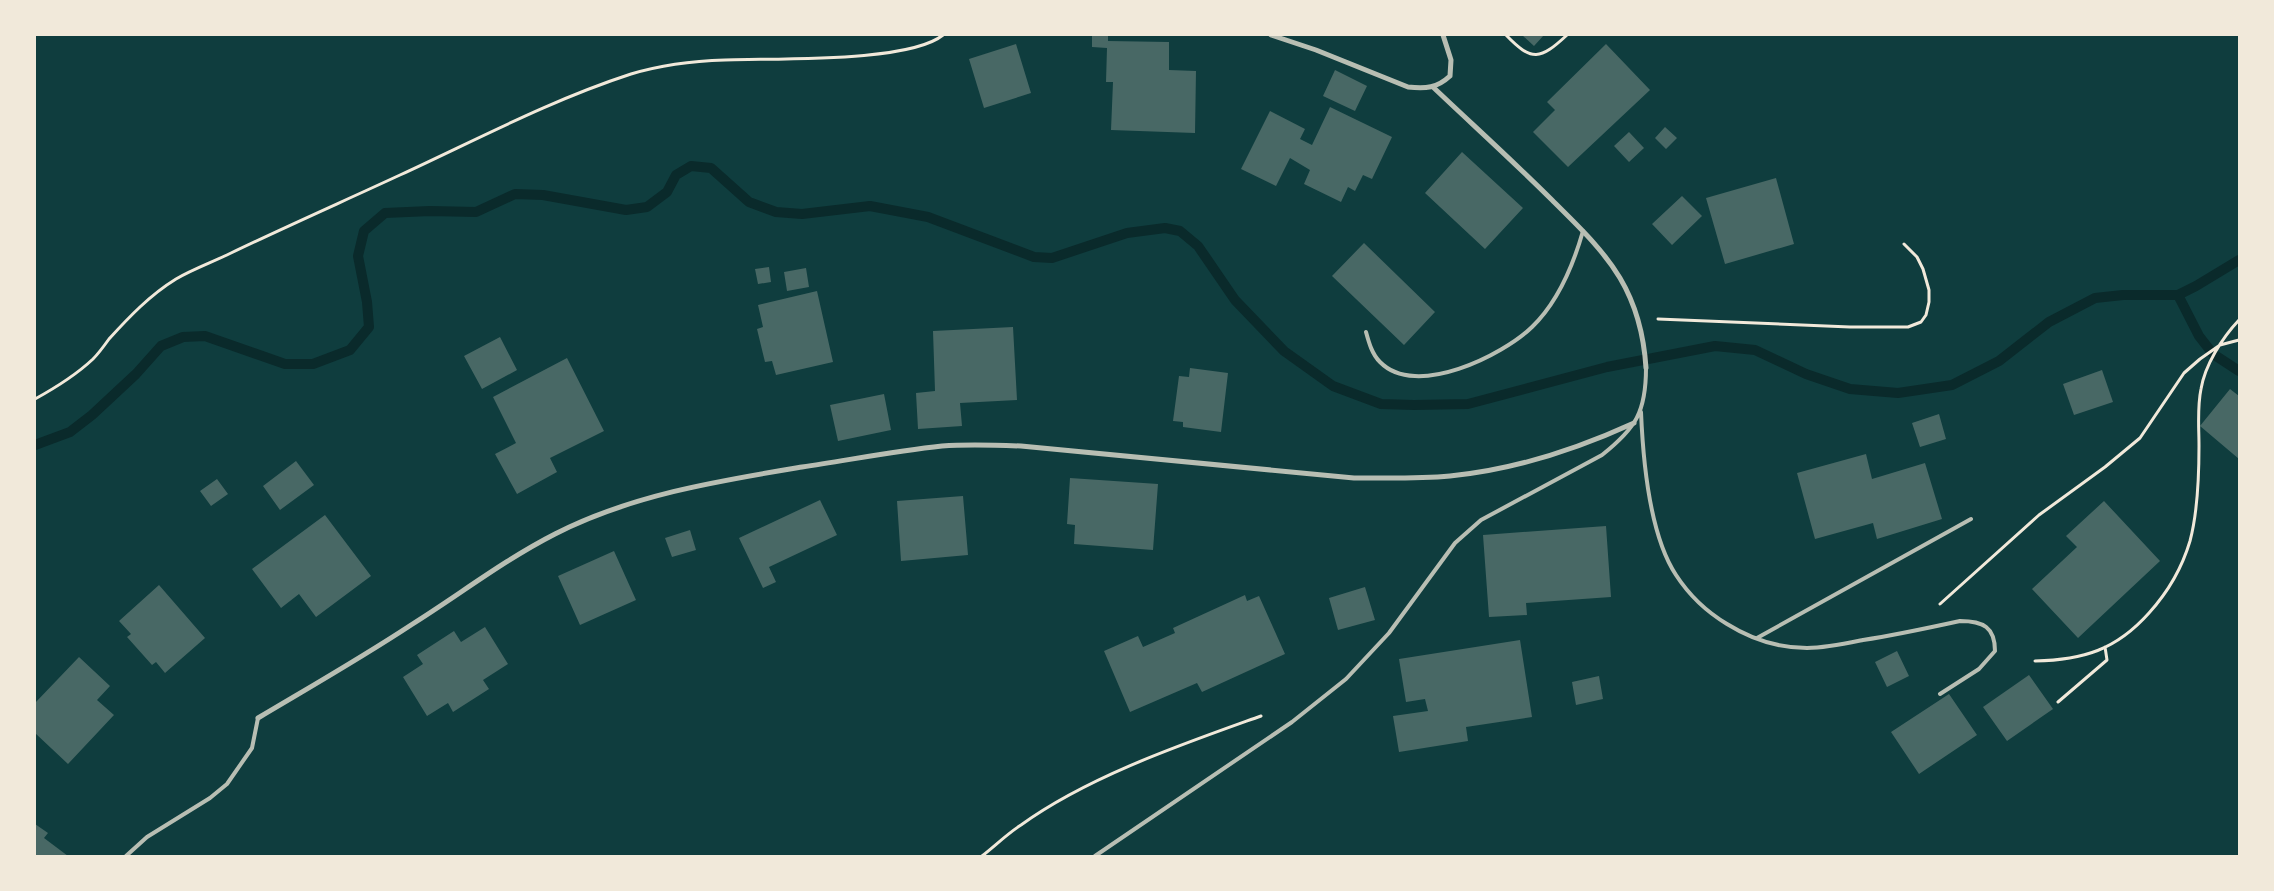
<svg xmlns="http://www.w3.org/2000/svg" width="2274" height="891" font-family="'PT Sans',sans-serif">
	<style>
		.lines { fill: none; stroke-linecap: round; stroke-linejoin: round }
		.stream { stroke: #0a2a2b; stroke-width: 10 }
		.building { fill: #486865 }
		.path { stroke: #f1e9da; stroke-width: 3 }
		.service { stroke: #b8beb3; stroke-width: 4 }
		.minor { stroke: #b8beb3; stroke-width: 5 }
	</style>
	<rect width="100%" height="100%" fill="#0f3d3e"/>
	<g class="lines">
		<path class="stream" d="M2178 295 2199 336 2213 354 2239 371
			M35 445 70 432 92 415 136 374 161 346 183 337 205 336 285 364H313L350 350 369 327 367 302 358 256 364 231 385 213 430 211 476 212 515 194 543 195 626 210 647 207 667 192 676 175 691 166 711 168 749 202 776 212 802 214 870 206 928 217 1034 257 1052 258 1127 233 1165 228 1180 231 1198 246 1235 300 1284 351 1333 386 1381 404 1414 405 1468 404 1607 367 1715 346 1755 350 1806 374 1850 389 1898 393 1952 385 1999 361 2049 322 2095 298 2123 295H2178L2196 286 2239 260"/>
	</g>
	<path class="building" d="M1092 35H1108V41L1169 42V70L1196 71 1195 133 1111 130 1113 82H1106L1107 48 1092 47Z
		M1522 35H1544L1534 46Z
		M1016 44 1031 93 984 108 969 59Z
		M1606 44 1650 90 1568 167 1533 132 1555 110 1547 102Z
		M1335 70 1367 86 1355 111 1323 96Z
		M1330 107 1392 137 1372 179 1363 175 1355 191 1348 187 1341 202 1304 184 1310 170 1290 158 1276 186 1241 169 1270 111 1305 129 1300 139 1312 145Z
		M1665 127 1677 138 1666 149 1655 138Z
		M1629 132 1644 148 1629 162 1614 146Z
		M1462 152 1523 208 1485 249 1425 193Z
		M1776 178 1794 244 1725 264 1706 198Z
		M1682 196 1702 216 1672 245 1652 224Z
		M1364 243 1435 312 1404 345 1332 276Z
		M769 267 771 282 758 284 755 269Z
		M806 268 809 287 787 291 784 272Z
		M817 291 833 362 776 375 772 361 765 362 757 329 763 327 758 305Z
		M1013 327 1017 400 960 403 962 426 918 429 916 393 935 391 933 331Z
		M500 337 517 370 482 389 464 356Z
		M567 358 604 431 550 458 557 472 517 494 495 454 516 443 493 397Z
		M1190 368 1228 373 1221 432 1183 427V422L1173 421 1179 376 1189 377Z
		M2102 370 2113 402 2074 415 2063 384Z
		M2230 389 2239 396V459L2200 426Z
		M884 394 891 430 838 441 830 405Z
		M1939 414 1946 439 1920 447 1912 423Z
		M1866 454 1872 479 1925 463 1942 519 1877 539 1873 523 1815 539 1797 473Z
		M296 461 314 485 280 510 263 486Z
		M1070 478 1158 484 1153 550 1074 544 1075 525 1067 524Z
		M217 479 228 494 211 506 200 491Z
		M963 496 968 555 901 561 897 501Z
		M820 500 837 535 769 567 776 582 763 588 739 538Z
		M2104 501 2160 561 2078 638 2032 589 2077 547 2066 536Z
		M325 515 371 576 316 617 299 594 281 608 252 569Z
		M1606 526 1611 597 1526 603 1527 615 1489 617 1483 535Z
		M690 530 696 550 672 557 665 538Z
		M614 551 636 600 580 625 558 576Z
		M159 585 205 638 165 673 156 662 152 665 127 637 131 634 119 621Z
		M1365 587 1375 620 1338 630 1329 598Z
		M1245 595 1247 601 1259 596 1285 654 1202 692 1197 683 1130 712 1104 651 1138 636 1143 647 1175 633 1173 628Z
		M485 627 508 664 483 680 489 689 453 712 448 703 427 716 403 677 423 664 417 655 454 631 461 642Z
		M1520 640 1532 717 1466 727 1468 741 1399 752 1393 716 1428 711 1425 699 1406 702 1399 659Z
		M1897 651 1909 676 1887 687 1875 662Z
		M79 657 110 686 97 700 114 715 68 764 35 733V703Z
		M2029 675 2053 709 2007 741 1983 707Z
		M1599 676 1603 699 1576 705 1572 682Z
		M1949 694 1977 735 1919 774 1891 732Z
		M35 824 48 833 44 838 68 856H35Z"/>
	<g class="lines">
		<path class="path" d="M1506 35C1532 62 1540 60 1567 35
			M1658 319 1850 327H1908L1921 322 1926 315 1929 302V290L1923 269 1917 257 1904 244
			M35 399C55 388 76 375 93 359 99 353 104 346 109 339 129 317 150 295 176 279 193 269 213 262 231 253 287 226 344 201 400 175 476 140 551 100 631 74 661 65 694 61 725 60 773 58 909 63 943 35
			M1940 604 2039 515 2105 467 2140 438 2184 373 2200 359 2220 345 2239 340
			M2035 661C2083 660 2116 650 2149 613 2168 592 2182 568 2190 541 2198 511 2199 477 2199 446 2199 427 2197 408 2201 389 2205 365 2222 338 2239 320
			M2058 702 2107 660 2105 647
			M982 856C995 846 1007 834 1021 825 1089 776 1183 744 1261 716"/>
		<path class="service" d="M1366 332C1369 343 1372 354 1380 362 1416 399 1503 355 1532 327 1558 302 1573 266 1583 231
			M1641 412C1643 460 1649 534 1676 575 1689 595 1707 612 1727 624 1751 639 1779 648 1807 648 1826 648 1844 644 1863 640 1896 635 1928 628 1960 621 1983 621 1995 627 1995 651L1979 669 1940 694
			M1757 638 1971 519
			M126 856 147 837 210 798 227 784 252 748 258 718
			M1095 856 1292 722 1346 679 1389 633 1455 543 1481 520 1602 455C1636 428 1646 412 1646 368"/>
		<path class="minor" d="M1271 35 1316 50 1408 87C1426 89 1437 88 1450 76L1451 60 1443 35
			M1434 88C1473 125 1514 162 1552 200 1576 224 1602 248 1620 278 1636 305 1644 336 1646 368
			M258 718C310 687 361 658 411 625 459 595 504 560 555 534 631 495 718 481 802 467 849 460 895 451 942 446 968 444 995 445 1021 446L1354 478C1386 478 1418 479 1450 476 1513 470 1577 449 1634 423"/>
	</g>
	<rect width="2274" height="891" fill="none" stroke="#f1e9da" stroke-width="72"/>
</svg>
